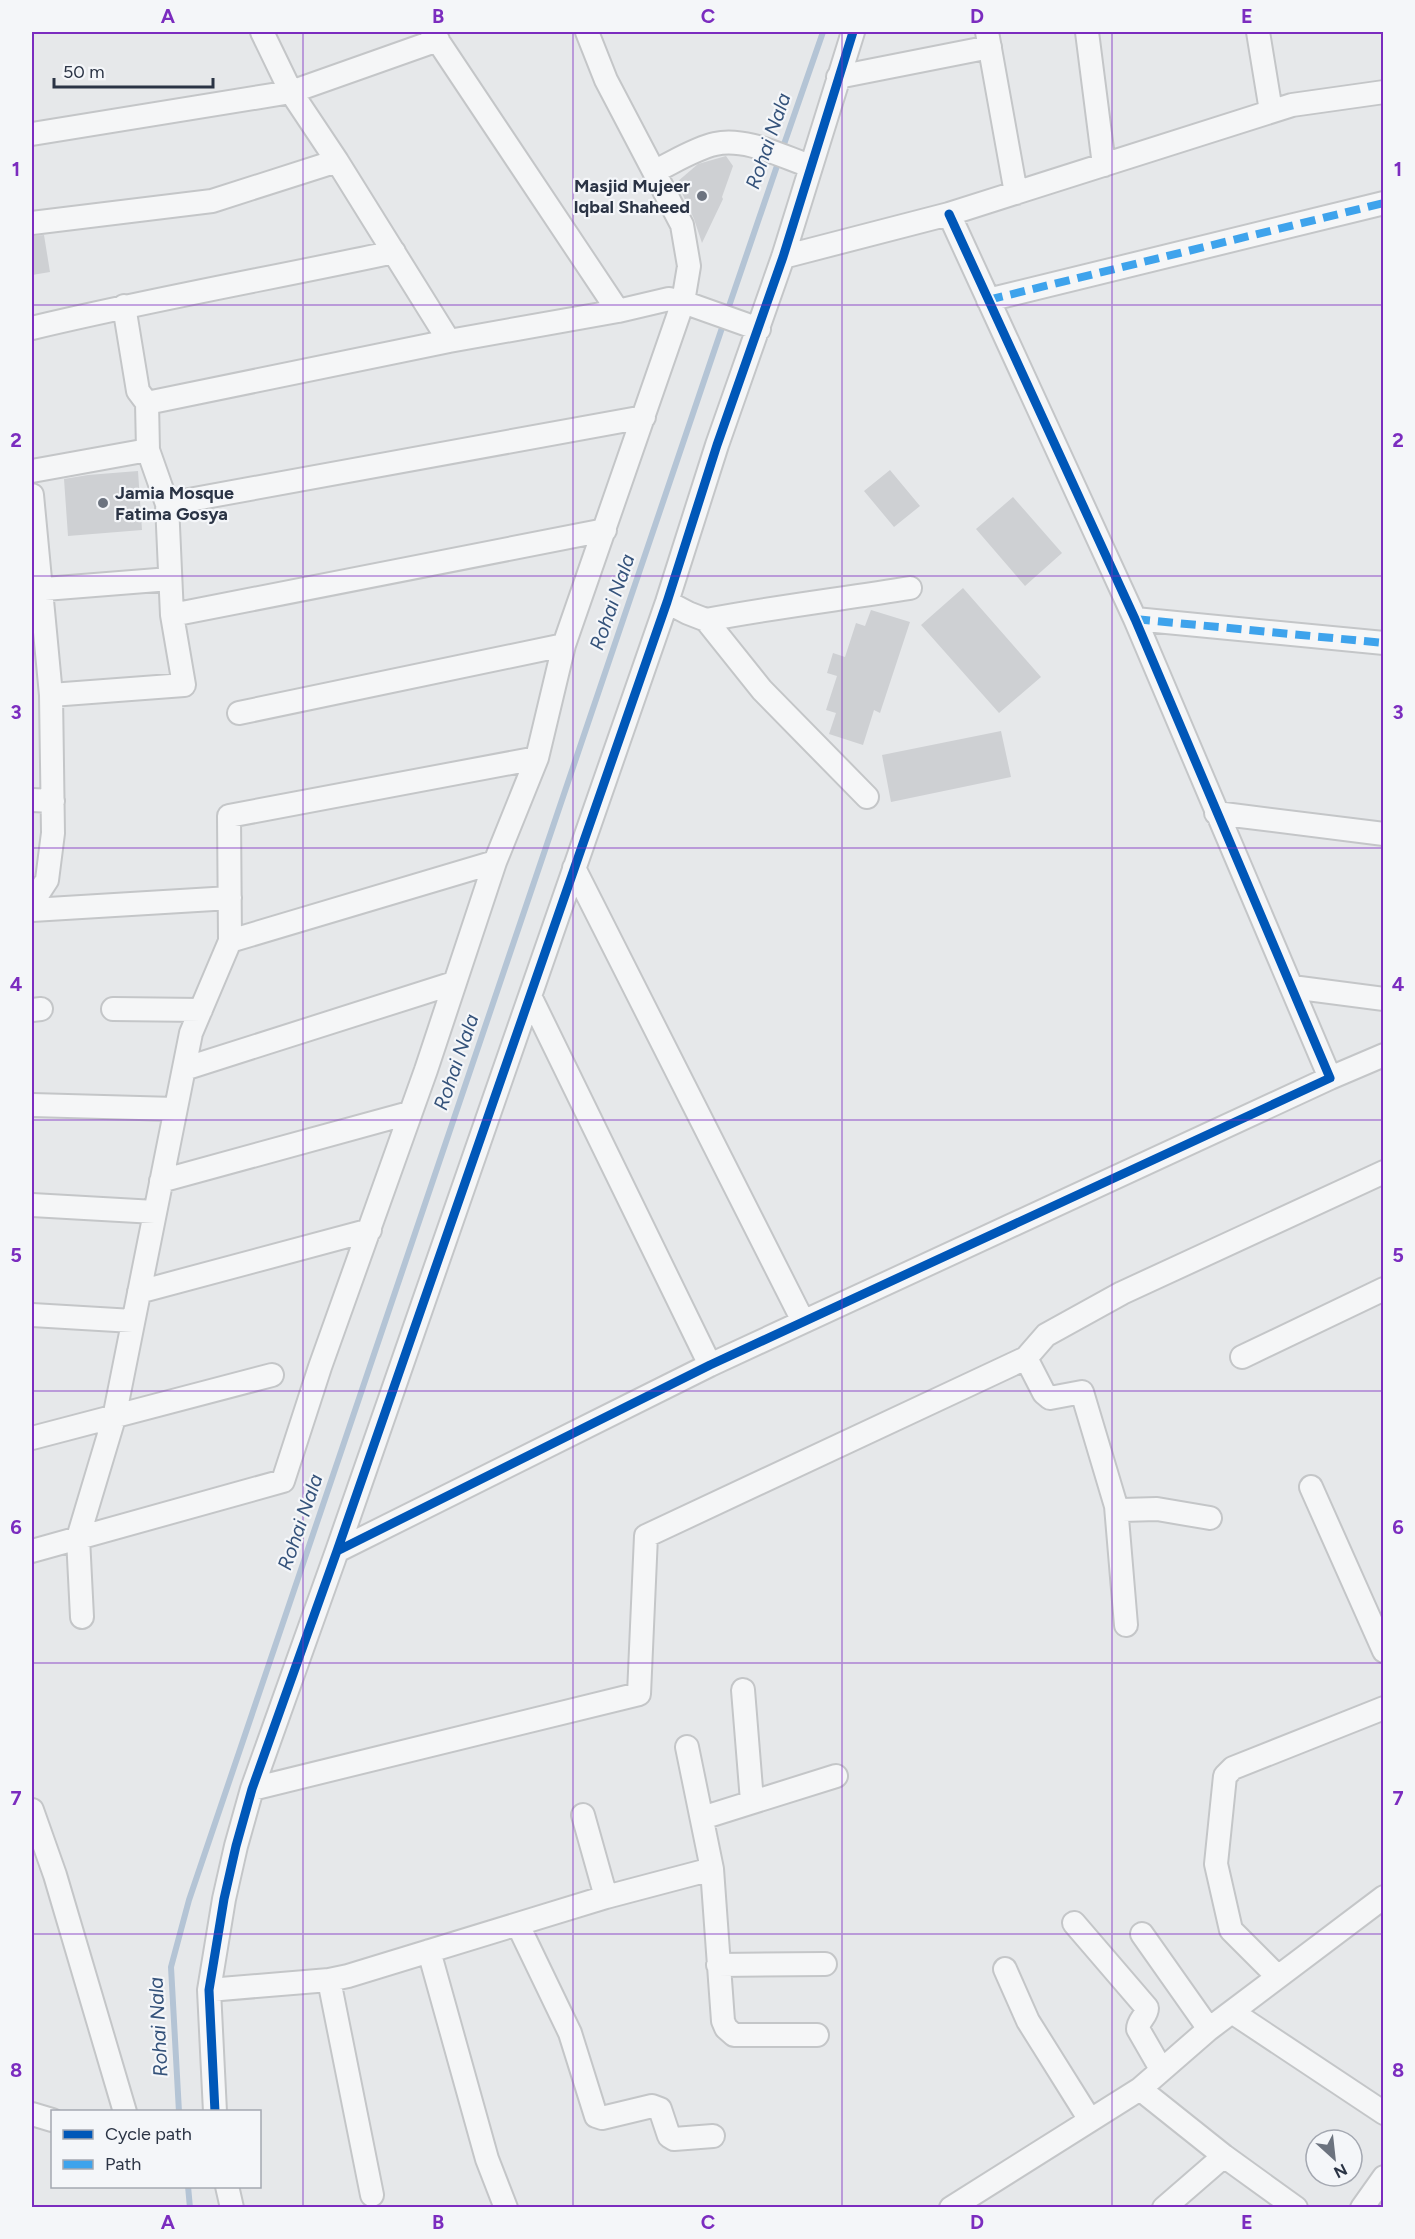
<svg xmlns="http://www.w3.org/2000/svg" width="1415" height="2239" font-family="Figtree,sans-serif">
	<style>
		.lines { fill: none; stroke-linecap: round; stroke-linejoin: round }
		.stream { stroke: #b4c4d5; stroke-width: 6 }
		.building { fill: #ced0d3 }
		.minor-casing { stroke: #c4c6c8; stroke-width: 26 }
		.minor { stroke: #f5f6f7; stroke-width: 22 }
		.quiet { stroke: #3ea3ec; stroke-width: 8; stroke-dasharray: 15 8; stroke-linecap: butt }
		.cycleway-casing { stroke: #f4f6f9; stroke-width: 13 }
		.cycleway { stroke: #0057b8; stroke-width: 9 }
		.grid { fill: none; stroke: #7b2cbf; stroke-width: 1.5; stroke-opacity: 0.55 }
		.poi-dot { fill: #6c737f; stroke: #f4f6f9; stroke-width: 2 }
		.labels { text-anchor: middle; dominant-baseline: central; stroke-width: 4.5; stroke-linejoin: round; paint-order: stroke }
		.poi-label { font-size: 18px; font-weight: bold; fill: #2b3445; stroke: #f4f6f9; text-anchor: end }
		.water-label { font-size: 20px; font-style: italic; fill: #34527a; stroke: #f4f6f9 }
		.neatline { fill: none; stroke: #7b2cbf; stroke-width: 2 }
		.grid-label { font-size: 20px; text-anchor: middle; font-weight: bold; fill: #7b2cbf }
	</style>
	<rect width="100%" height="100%" fill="#e6e8ea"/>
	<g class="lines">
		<path class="stream" d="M782 150 823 32
			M727 312 779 160
			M179 2112 171 1967 189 1900 724 322
			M188 2186 190 2208"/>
	</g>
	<path class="building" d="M726 156 733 166 722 197 723 199 702 243 694 219 677 182 698 164Z
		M44 235 50 272 32 275V236Z
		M890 470 920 506 894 527 864 491Z
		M138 471 142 530 68 536 64 479 88 475Z
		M1013 497 1062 553 1025 586 976 529Z
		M963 588 1041 677 999 713 921 625Z
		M871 610 910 622 880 713 874 710 863 745 829 734 836 713 826 710 837 676 827 673 833 653 845 657 856 623 865 626Z
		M1001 731 1011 777 891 802 882 755Z"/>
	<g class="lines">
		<defs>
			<path id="minor" d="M262 32 291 92 337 161 449 341 618 311 669 299 683 302 759 329
				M432 32 618 311
				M987 32 1016 193
				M1087 32 1104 165
				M1258 32 1271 111
				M838 77 990 47
				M32 134 291 92 438 40
				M655 171C672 163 696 148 715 144 745 137 781 156 810 166
				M32 223 212 201 337 161
				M783 257 949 214 1292 105 1384 92
				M988 300 1384 203
				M32 328C152 299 273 278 394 252
				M147 403 449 341
				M32 471 148 450
				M32 495 51 695 184 685 172 615 167 504 148 450 147 403 138 391 124 306
				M167 504 644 417
				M32 590 170 579
				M667 602 688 613 706 620 762 690 867 797
				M172 615 605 530
				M1135 619 1384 643
				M706 620C774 607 842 599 910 588
				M239 713 564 645
				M32 800 53 801
				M1216 813 1384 834
				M574 868 803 1321
				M32 903 47 880 53 833 51 695
				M32 910 230 898
				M230 941 229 816 537 758
				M1292 987 1384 999
				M530 996 710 1365
				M113 1009 201 1010
				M32 1010 41 1009
				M184 1069 454 983
				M1330 1078 1384 1055
				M32 1105 175 1109
				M161 1181 409 1113
				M32 1205 155 1212
				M139 1292 370 1230
				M32 1315 133 1321
				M1242 1357 1384 1289
				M1026 1358 1044 1393 1050 1398 1082 1392 1116 1506 1122 1510 1157 1509 1210 1518
				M32 1438 272 1375
				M1311 1487 1384 1651
				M1116 1506 1126 1625
				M32 1551 283 1481 320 1367 426 1070 495 862 537 758 564 645 683 302 689 266 682 225 606 80 587 32
				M337 1551 710 1365 1330 1078 1135 619 949 214
				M82 1617 78 1538 114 1418 191 1033 230 941 495 862
				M743 1690 752 1801
				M687 1747 712 1869 723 2021 726 2028 734 2035H817
				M252 1789 639 1694 646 1536 1026 1358 1046 1335 1122 1293 1384 1172
				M32 1810 55 1875 125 2112
				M583 1815 606 1897
				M702 1818 836 1776
				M1074 1923 1147 2008C1147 2016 1138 2020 1138 2029L1161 2069
				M518 1925 570 2033 596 2116 602 2118 652 2106 660 2109 669 2136 674 2139 713 2136
				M1142 1934 1209 2029
				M429 1951 487 2159 506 2208
				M718 1965 825 1964
				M1005 1969 1028 2021 1090 2120
				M1277 1976 1231 1930 1216 1864 1225 1776 1233 1768 1384 1708
				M329 1980 372 2195
				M209 1990 329 1980 348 1976 606 1897 712 1869
				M1232 2012 1384 2113
				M1140 2089 1224 2156 1296 2208
				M215 2112 209 1990 224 1899 236 1846 252 1789 337 1551 667 602 717 445 783 257 853 32
				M32 2114 52 2120
				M227 2186 232 2208
				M951 2208 1140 2089 1209 2029 1384 1897
				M1164 2208 1224 2156
				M1362 2208 1384 2177"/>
		</defs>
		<use href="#minor" class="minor-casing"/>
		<use href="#minor" class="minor"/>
		<path class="quiet" d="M988 300 1384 203
			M1135 619 1384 643"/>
		<defs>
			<path id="cycleway" d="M337 1551 710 1365 1330 1078 1135 619 949 214
				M215 2112 209 1990 224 1899 236 1846 252 1789 337 1551 667 602 717 445 783 257 853 32"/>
		</defs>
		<use href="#cycleway" class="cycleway-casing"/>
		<use href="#cycleway" class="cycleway"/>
	</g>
	<path class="grid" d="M303 32V2208M573 32V2208M842 32V2208M1112 32V2208M32 305H1384M32 576H1384M32 848H1384M32 1120H1384M32 1391H1384M32 1663H1384M32 1934H1384"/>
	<g class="poi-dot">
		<circle cx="702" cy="196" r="6"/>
		<circle cx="103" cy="503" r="6"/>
	</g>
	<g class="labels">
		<g class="poi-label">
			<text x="690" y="186">Masjid Mujeer<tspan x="690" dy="21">Iqbal Shaheed</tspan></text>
			<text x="115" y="493" text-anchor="start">Jamia Mosque<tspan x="115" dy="21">Fatima Gosya</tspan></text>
		</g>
		<g class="water-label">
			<text transform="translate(768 141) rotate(-71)">Rohai Nala</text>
			<text transform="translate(612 602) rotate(-71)">Rohai Nala</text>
			<text transform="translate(456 1062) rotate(-71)">Rohai Nala</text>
			<text transform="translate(300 1522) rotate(-71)">Rohai Nala</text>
			<text transform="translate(158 2027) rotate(-93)">Rohai Nala</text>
		</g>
	</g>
	<rect width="1415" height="2239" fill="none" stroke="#f4f6f9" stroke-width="66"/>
	<rect x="51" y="2110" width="210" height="78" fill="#f4f6f9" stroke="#a4a8b1" stroke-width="1.5"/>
	<rect x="63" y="2130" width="30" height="9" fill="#0057b8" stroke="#a4a8b1" stroke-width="1.5"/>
	<text x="105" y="2140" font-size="18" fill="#2b3445">Cycle path</text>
	<rect x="63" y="2160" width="30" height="9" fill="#3ea3ec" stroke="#a4a8b1" stroke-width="1.5"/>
	<text x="105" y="2170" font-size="18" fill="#2b3445">Path</text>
	<g transform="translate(1334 2158) rotate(153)"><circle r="28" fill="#f4f6f9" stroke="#a4a8b1" stroke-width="1.5"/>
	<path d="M0-4.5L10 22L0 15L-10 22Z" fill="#6c737f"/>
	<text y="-9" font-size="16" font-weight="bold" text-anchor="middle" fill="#2b3445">N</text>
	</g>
	<path d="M54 78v9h159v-9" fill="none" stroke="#2b3445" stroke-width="3"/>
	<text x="63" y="78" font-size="18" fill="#2b3445" stroke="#f4f6f9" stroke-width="4.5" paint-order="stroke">50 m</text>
	<rect x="33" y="33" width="1349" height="2173" class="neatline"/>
	<g class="grid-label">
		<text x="168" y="23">A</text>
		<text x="438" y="23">B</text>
		<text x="708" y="23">C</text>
		<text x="977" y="23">D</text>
		<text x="1247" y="23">E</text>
		<text x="16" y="176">1</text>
		<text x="1398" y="176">1</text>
		<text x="16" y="447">2</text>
		<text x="1398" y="447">2</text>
		<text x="16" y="719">3</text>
		<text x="1398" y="719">3</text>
		<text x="16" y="991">4</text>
		<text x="1398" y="991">4</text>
		<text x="16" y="1262">5</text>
		<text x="1398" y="1262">5</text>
		<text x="16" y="1534">6</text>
		<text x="1398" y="1534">6</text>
		<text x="16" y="1805">7</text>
		<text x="1398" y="1805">7</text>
		<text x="16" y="2077">8</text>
		<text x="1398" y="2077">8</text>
		<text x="168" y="2229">A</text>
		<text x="438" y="2229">B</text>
		<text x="708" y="2229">C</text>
		<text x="977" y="2229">D</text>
		<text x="1247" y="2229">E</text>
	</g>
</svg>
